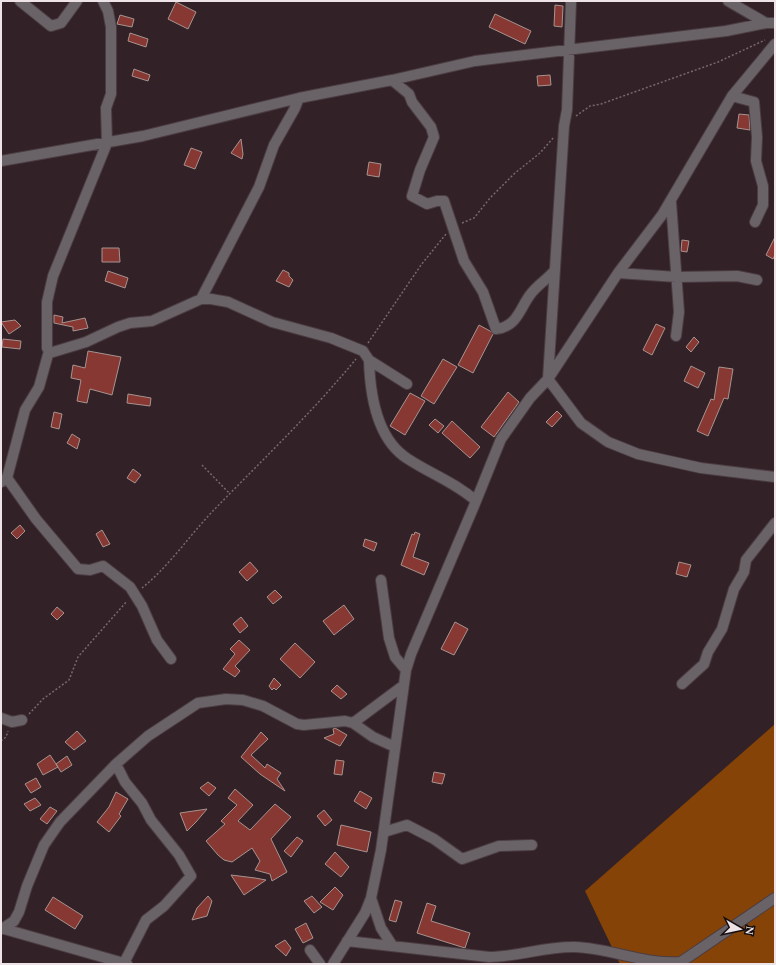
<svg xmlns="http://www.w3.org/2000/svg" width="776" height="965" font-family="Spectral,serif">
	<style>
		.forest { fill: #854307 }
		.building { fill: #873832; stroke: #a79390 }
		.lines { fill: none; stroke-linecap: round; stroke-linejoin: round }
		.minor-casing { stroke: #4c3d42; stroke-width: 12 }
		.path { stroke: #77696e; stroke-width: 1.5; stroke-dasharray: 2 2; stroke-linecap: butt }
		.minor { stroke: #696368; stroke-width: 10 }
	</style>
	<rect width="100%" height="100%" fill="#322227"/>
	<path class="forest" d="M775 724V964H620L585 891Z"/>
	<path class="building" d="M176 2 196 12 188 29 168 19Z
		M555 5 563 6 562 27 554 26Z
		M495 14 531 31 525 44 489 27Z
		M120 15 134 19 132 27 117 24Z
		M130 33 148 39 146 47 128 41Z
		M134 69 150 75 148 81 132 76Z
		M550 75 551 85 538 86 537 76Z
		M739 114 749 115 750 130 737 128Z
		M241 139 243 154 242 159 231 153Z
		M191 148 202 152 195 169 184 165Z
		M369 162 381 164 379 177 367 175Z
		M775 237V255L773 259 766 255Z
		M682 240 689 241 687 252 681 251Z
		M102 248H119L120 262H102Z
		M283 270 289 273V276L293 280 289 287 276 281Z
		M108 271 128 278 125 288 105 281Z
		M54 315 63 317 62 323 85 318 88 328 73 331V327L54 323Z
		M15 320 21 326 9 334 1 322Z
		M656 324 665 328 652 355 643 350Z
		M479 325 490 331 493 334 473 373 458 365Z
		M694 337 699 342 691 352 686 347Z
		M3 339 21 341 20 349 2 347Z
		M88 351 121 357 112 395 90 389 87 403 77 401 81 380 71 378 73 365 85 368Z
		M443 359 457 367 434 404 421 396Z
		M691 366 705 373 698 388 684 381Z
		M719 367 733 369 728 399 724 398 708 436 697 431 711 399 714 400Z
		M508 392 519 402 494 437 481 427Z
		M410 393 425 401 405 435 390 426Z
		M128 394 151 398 150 406 127 403Z
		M557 411 562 416 552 427 546 422Z
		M54 412 62 414 59 429 51 427Z
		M435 419 444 426 438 433 429 425Z
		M452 421 480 447 470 458 442 433Z
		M72 434 80 439 77 449 67 443Z
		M133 469 141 475 135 483 127 478Z
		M20 525 25 531 17 539 11 533Z
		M102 530 110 544 103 547 96 534Z
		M415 532 420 534 413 557 429 563 424 575 401 565 412 534 414 535Z
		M365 539 377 543 374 551 363 546Z
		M250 562 258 571 247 581 239 572Z
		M679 562 691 565 687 577 676 574Z
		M275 590 282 597 273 604 267 597Z
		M344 605 354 619 334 635 323 621Z
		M57 607 64 613 57 620 51 614Z
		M241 617 248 626 240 633 233 624Z
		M455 622 468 629 454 655 441 649Z
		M239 640 250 650 235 666 240 671 235 677 223 669 235 654 230 649Z
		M295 643 315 662 300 678 280 659Z
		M274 678 281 685 276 690 274 688 272 690 269 686Z
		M337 685 347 694 341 699 331 691Z
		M335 728 347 735 340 746 324 738 334 734 333 729Z
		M77 731 86 741 74 750 65 742Z
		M261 732 268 739 251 755 265 768 267 764 281 773 277 779 285 791 260 774 241 757Z
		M50 755 58 767 43 775 37 764Z
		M67 756 72 765 61 772 56 764Z
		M336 760 344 761 342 775 334 774Z
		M434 772 445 774 442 784 432 782Z
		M36 778 41 787 31 793 25 784Z
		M208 782 216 788 209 796 200 788Z
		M235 789 253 805 238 821 250 830 275 804 291 817 271 839 287 872 272 881 270 874 255 870 260 861 252 848 232 862 224 860 218 855 206 841 225 824 221 821 237 805 228 798Z
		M360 791 372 798 366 809 354 801Z
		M116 792 128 799 119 814 121 816 109 832 97 822 109 807Z
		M35 798 41 805 30 811 24 804Z
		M50 807 57 811 47 824 40 819Z
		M207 809 196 822 187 831 180 813Z
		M324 810 332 820 325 826 317 816Z
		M341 825 371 832 367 852 337 845Z
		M297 837 303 841 291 857 284 851Z
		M335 852 349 867 341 877 325 864Z
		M231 875 255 878 266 880 244 895Z
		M335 887 343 895 333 910 320 902Z
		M208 896 212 901 207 916 192 920 197 908Z
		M312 896 322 907 314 913 304 901Z
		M53 897 83 916 75 929 45 910Z
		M395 900 402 902 396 922 389 920Z
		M427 903 436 906 431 921 470 933 465 948 417 933Z
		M306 923 313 938 303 943 295 929Z
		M285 940 291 948 286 956 275 946Z"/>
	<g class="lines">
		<defs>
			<path id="minor" d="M20 1 51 26 61 23 77 1
				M103 1 108 11 111 27V94L106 108 107 143 53 276 47 302V348L49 351 53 352 86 342 118 327 130 323 152 321 201 299H211L228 302 272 322 331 338 363 351 369 360 407 384
				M571 1 567 110 564 126 548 379 581 423 608 442 638 454 701 468 775 477
				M728 1 766 23H775
				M392 80 409 94 412 102 431 127 434 137 420 170 412 196 427 204 437 201H444L464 261 483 292 496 329C517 327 520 308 530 295 537 285 548 279 555 270
				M732 96 754 102 757 137 756 161 763 186V205L755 222
				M1 161 143 136 299 98 392 80 475 61 726 31 766 23
				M671 202 679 312 676 336
				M618 273 677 277 737 276 757 280
				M201 299 259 187 274 145 295 108 299 98
				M369 360C370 394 376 439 408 459 431 474 456 483 476 501
				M7 478 36 519 78 569 90 570 103 566 130 587 142 606 157 640 171 659
				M1 482 7 478 25 410 39 387 49 351
				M381 580 389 638 395 657 406 670
				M682 684 704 664 708 652 722 629 734 589 744 572 746 560 775 523
				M1 718 12 722 22 720
				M353 723 404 685
				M116 764 125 782 142 803 151 820 179 855 191 876 164 906 146 920 124 963
				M384 832 407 825 434 839 462 859 499 846 532 845
				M371 898 381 928 392 945
				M1 928 127 964
				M2 929 14 921 19 912 27 886 44 845 60 822 116 764 148 736 198 703 226 699 243 700 263 706 297 724 304 725 345 721 353 723 373 737 395 747
				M347 941 489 957C518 957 546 946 575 947 610 948 645 965 681 962L775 898
				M310 950 320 964
				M333 964 365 913 371 898 381 850 406 670 411 654 474 506 501 439 530 398 548 379 618 273 662 215 732 96 775 44"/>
		</defs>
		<use href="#minor" class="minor-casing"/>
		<path class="path" d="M576 116 590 106 601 104 718 62 765 40
			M462 223 474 218 490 198 515 173 540 153 553 138
			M368 343 421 265 446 234
			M202 465 230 494
			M142 588C168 567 187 539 210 514 259 463 311 414 356 359
			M29 714 43 699 69 680 78 657 127 601
			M1 741 6 737 8 731"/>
		<use href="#minor" class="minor"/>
	</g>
	<rect width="776" height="965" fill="none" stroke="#eee3e6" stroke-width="4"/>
	<g transform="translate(740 929) rotate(99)" stroke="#150e10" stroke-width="3" paint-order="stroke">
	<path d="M0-3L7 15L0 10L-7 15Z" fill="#eee3e6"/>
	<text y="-6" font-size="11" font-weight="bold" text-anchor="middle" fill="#eee3e6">N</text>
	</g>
</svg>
